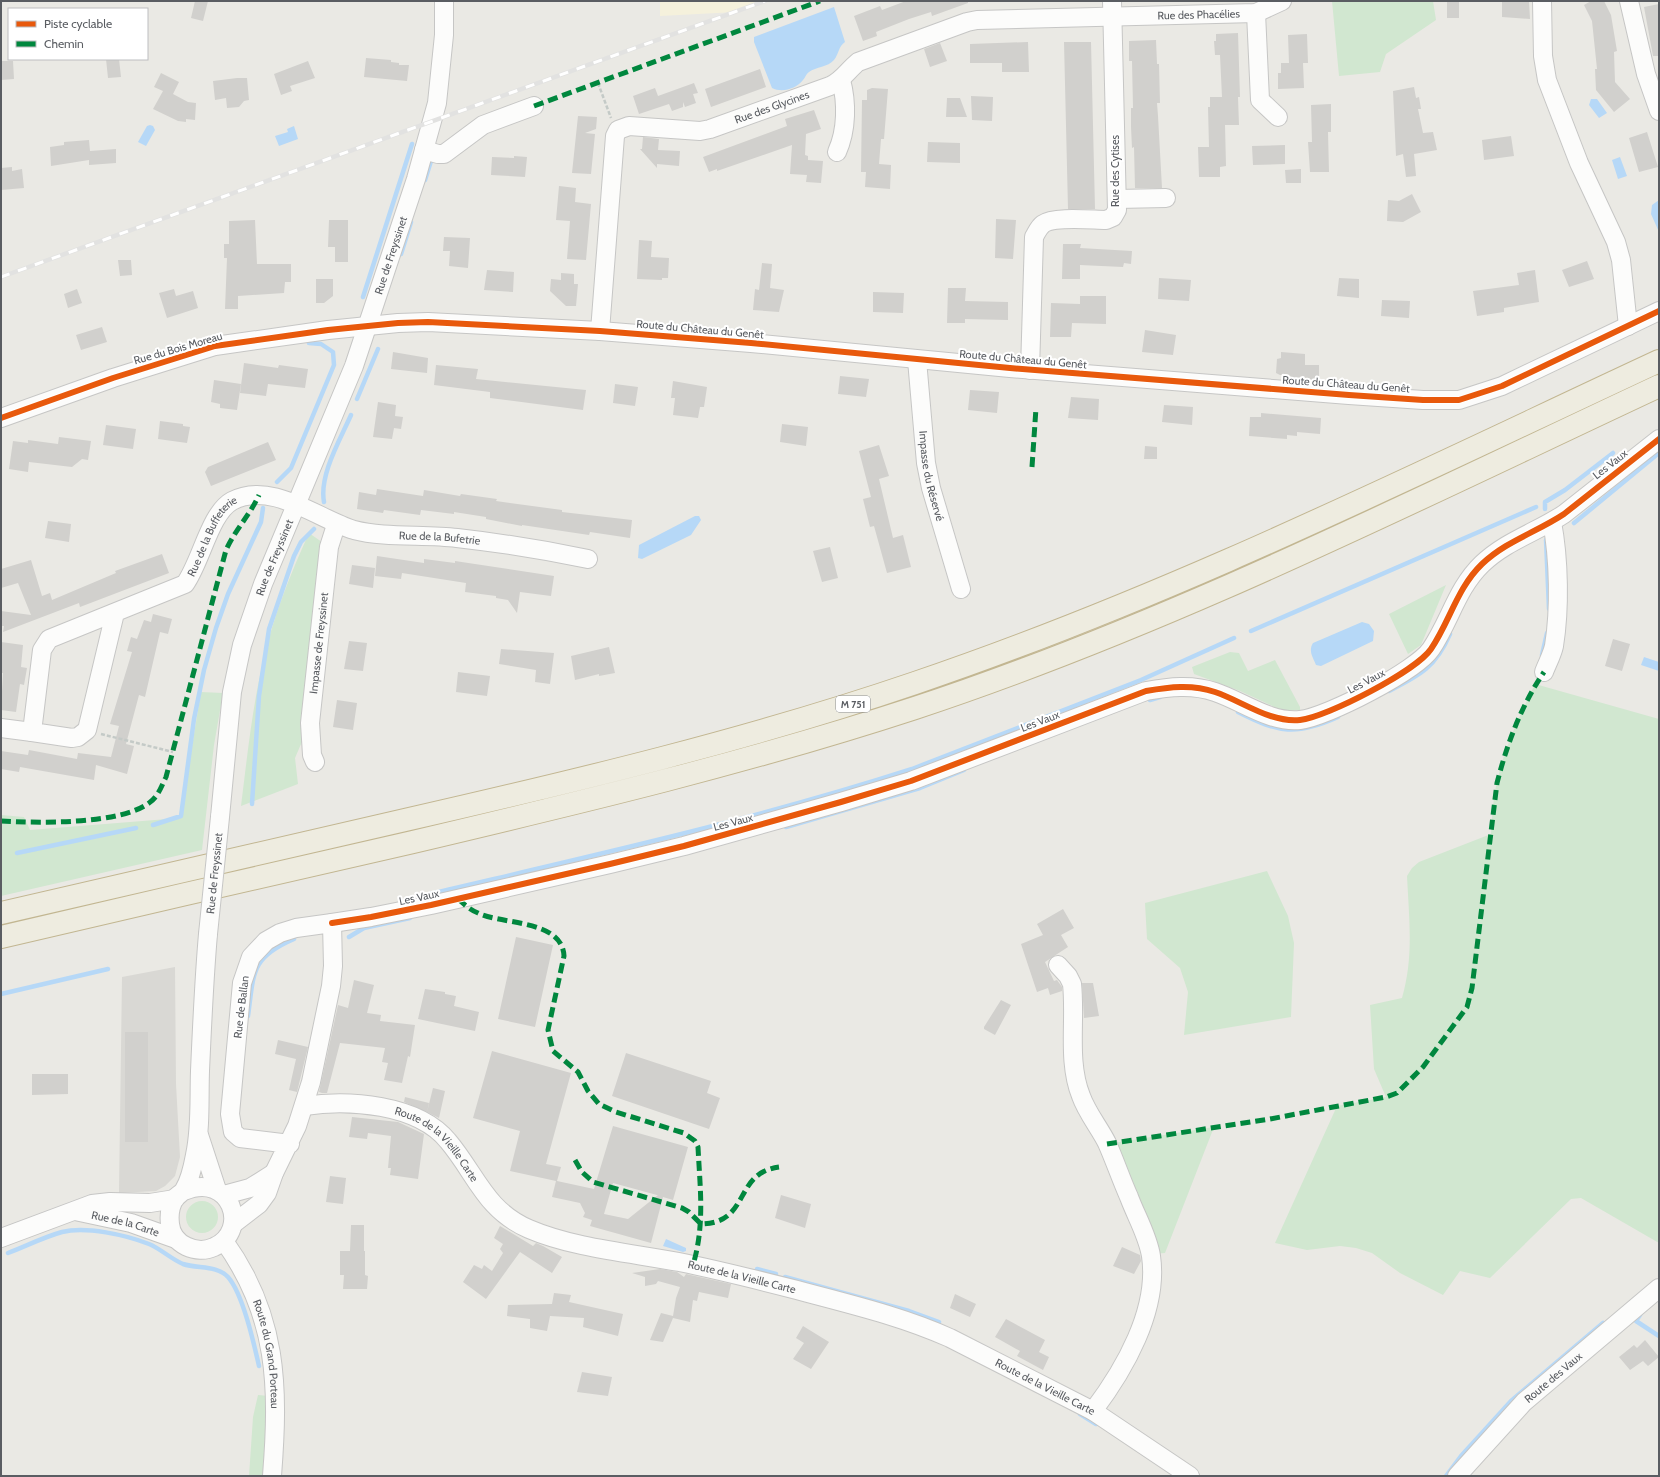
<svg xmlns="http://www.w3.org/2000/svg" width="1660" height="1477" font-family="Cabin,sans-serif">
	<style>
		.commercial { fill: #f5f1dc }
		.industrial { fill: #d9d8d4 }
		.green { fill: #d1e7d0 }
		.water { fill: #b6d8f7 }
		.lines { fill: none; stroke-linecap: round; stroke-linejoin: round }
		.stream { stroke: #b6d8f7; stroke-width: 4.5 }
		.building { fill: #d1d0cd; fill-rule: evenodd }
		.minor-casing { stroke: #c6c6c5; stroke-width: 20 }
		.highway-casing { stroke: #c2b691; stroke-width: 24 }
		.path { stroke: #c4cac7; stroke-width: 2.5; stroke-dasharray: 4 2; stroke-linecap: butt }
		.minor { stroke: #fcfcfb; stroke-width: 18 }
		.highway { stroke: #eeece0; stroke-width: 22 }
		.rail-casing { stroke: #e2e2e1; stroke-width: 4.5 }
		.rail { stroke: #fff; stroke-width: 3; stroke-dasharray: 9; stroke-linecap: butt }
		.minor-bridge-casing { stroke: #c6c6c5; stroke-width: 20; stroke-linecap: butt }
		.minor-bridge { stroke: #fcfcfb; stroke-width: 18 }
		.quiet { stroke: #00873e; stroke-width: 5; stroke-dasharray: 10 5; stroke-linecap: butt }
		.cycleway-casing { stroke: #fff; stroke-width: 8 }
		.cycleway { stroke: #e8590c; stroke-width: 6 }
		.labels { text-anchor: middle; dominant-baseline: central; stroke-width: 4; stroke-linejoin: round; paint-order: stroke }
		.shield { fill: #fff; stroke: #8c8e91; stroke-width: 1 }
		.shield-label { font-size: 10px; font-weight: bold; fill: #5a5d62 }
		.street-label { font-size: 11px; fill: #5a5d62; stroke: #fff }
	</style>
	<rect width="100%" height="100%" fill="#eae9e4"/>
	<path class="commercial" d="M660 1H761L736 12 660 16Z"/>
	<path class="industrial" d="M175 967 176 1084 180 1157 175 1176 165 1186 156 1191 119 1193 122 977Z"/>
	<path class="green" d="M1332 1H1433L1436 20 1386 54 1380 72 1339 76Z
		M309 533 329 547 310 723 295 758 298 784 241 806C247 758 252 709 263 662 273 617 290 575 309 533Z
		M1446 585 1421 645 1408 654 1389 614Z
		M1230 652 1239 653 1248 671 1275 660 1300 707V710H1281L1240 691 1194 674 1192 667Z
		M1535 684 1659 719V1243L1581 1198 1571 1199 1490 1278 1460 1271 1443 1295 1400 1273 1372 1253 1356 1248 1340 1246 1307 1250 1275 1243 1337 1106 1386 1097 1374 1069 1370 1005 1402 998C1414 956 1409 919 1407 876L1412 868 1419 862 1491 834C1492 817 1493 799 1497 782 1504 748 1520 715 1535 684Z
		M201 692 223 693 214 745 202 850 1 896V815L24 817 30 830 180 818Z
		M1267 871 1288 916 1294 943 1291 1017 1184 1035 1188 992 1180 968 1147 939 1145 903Z
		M1214 1127 1165 1253 1151 1254 1107 1144Z
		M186 1217a16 16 0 1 1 32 0a16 16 0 1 1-32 0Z
		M258 1395 269 1396 265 1476H249L253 1417Z"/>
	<path class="water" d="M834 7 845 42C838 47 839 54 834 60 828 67 816 67 809 72 806 74 805 78 803 80 796 89 782 93 772 88L754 42V37Z
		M1591 99H1597L1607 113 1599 118 1589 105Z
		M150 125 153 126 155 130 146 146 138 142 147 126Z
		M294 126 298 139 279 146 275 136 288 132 287 129Z
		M1620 157 1627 176 1618 179 1612 160Z
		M1659 200V232L1651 214 1652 205Z
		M695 516H699L701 520 691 535 642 559 638 558 639 545Z
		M1362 622 1369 624 1374 631 1373 641 1321 666 1316 665C1313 657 1308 651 1313 643Z
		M1644 657 1659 662V671L1641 665Z
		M666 1239 686 1248V1251L683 1252 663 1246Z"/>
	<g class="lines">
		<path class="stream" d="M425 180 431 161
			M401 254 411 222
			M363 297 412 144
			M357 399 378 349
			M277 482 291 468 334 365 333 352 321 344 309 343
			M324 502C319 475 340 440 351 415
			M1545 509V502L1565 490 1613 453
			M1574 523 1659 453
			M1546 540 1549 609
			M1251 631 1536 507
			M1542 655 1547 633
			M1389 691C1420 675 1435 668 1450 634
			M1150 700 1160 697
			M1238 712C1279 733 1296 736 1338 717
			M252 804 259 696 269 629 294 556 301 542 314 529
			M153 825 181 816 194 719 204 670 216 628 228 594 261 522 263 508
			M786 827 920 788 964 770
			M17 853 136 828
			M430 894C591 856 754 820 912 769L1141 680 1234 638
			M349 937 364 928 410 918
			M1 994 108 969
			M248 1016C254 973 250 958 294 939
			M8 1253C26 1246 44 1237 62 1232 86 1226 126 1235 149 1244 161 1249 171 1259 183 1264 198 1269 217 1265 228 1277 243 1294 254 1344 259 1366
			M757 1269 776 1274
			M785 1277 909 1311 939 1322
			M1640 1315 1636 1321 1659 1336
			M1080 1414 1096 1424
			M1446 1476 1461 1456 1511 1401 1603 1323"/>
	</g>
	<path class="building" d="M195 1H208L203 21 191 18Z
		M906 1H968V3L932 16 931 12 909 19 876 32 877 36 863 41 854 16 880 6 882 10Z
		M1447 1H1459V18H1447Z
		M1502 1H1529L1530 19 1502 17Z
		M1591 1H1604L1611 15 1617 51 1614 52 1615 82 1630 99 1614 112 1596 90 1595 69H1597L1592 21 1584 5Z
		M1659 4V56H1653L1644 7Z
		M1238 33 1240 97H1238L1239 125H1225L1226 166 1220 167V177H1199L1198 147H1209L1208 107H1210V97H1222L1220 55H1215L1214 41H1216V34Z
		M1307 34 1308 63H1303L1304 88 1278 89V73H1281V63H1289L1288 35Z
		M1156 40 1157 64H1159L1160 103H1157L1158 116 1162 188H1135L1134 147 1132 148 1131 127V108H1133L1132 61H1129V41Z
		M1028 42 1029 72H1002V63H970V44Z
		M1064 42H1091L1095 209H1068Z
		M940 43 947 61 930 67 924 49Z
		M366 58 391 60V62L399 63V65H409L407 81 364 77Z
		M106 59H119L121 77 108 78Z
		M1 61H13L14 79 1 80Z
		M308 61 315 78 290 86 292 91 281 95 274 74Z
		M760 69 766 87 711 107 705 89Z
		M161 73 179 82 173 94 188 102 196 103 195 120 186 119V122L178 121 153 109 163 91 154 87Z
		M237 78H247L249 100 244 101 239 107 227 108 226 98 215 100 213 81Z
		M694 83 698 93 693 94 696 103 685 107 683 102V107L672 111 669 104 639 114 633 96 655 88 658 96Z
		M1414 87 1416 98 1419 97 1421 109H1418L1423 133 1433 132 1437 150 1414 154 1416 176 1406 177 1403 154 1396 156 1393 91Z
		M872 88 888 89 884 139H881L879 164 891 165 890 189 865 187 866 172H861L862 100H867V90Z
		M971 96 993 97 992 121 972 120Z
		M947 98H960L967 117H946Z
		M1331 104V132H1328L1329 172H1310L1308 142H1312L1311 105Z
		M814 110 821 129 806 134 805 155 808 156V160L823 161 821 183 806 182 807 175 790 174 792 145 717 171V169L709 172 703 157 787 126 785 119Z
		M578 116 597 117 596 129 585 133 595 134 591 174 572 173Z
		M1647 132 1658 167 1639 172 1629 138Z
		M1511 136 1514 156 1484 160 1482 140Z
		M643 137 659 139 658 150 680 151 679 166 657 164V168L640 149H642Z
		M89 140 90 151 116 149V163L89 165V160L51 166 50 147 64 145V142Z
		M928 142 960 143V163L927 162Z
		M1285 145V164L1253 165 1252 146Z
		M514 156 527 157 525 177 491 175 492 157 514 158Z
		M12 167V171L22 169 24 188 1 190V168Z
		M1301 169V183H1286L1285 170Z
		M559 186 576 188 575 202 591 204 586 260 567 259 570 221 556 220Z
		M1412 194 1421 212 1403 222 1387 221 1388 200 1399 201Z
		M996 219 1016 220 1013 259 995 258Z
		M255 220 257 264H291V282H285L284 293 238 296V309H225L227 258H224V244H229V221Z
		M329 220H348V262H335V247H328Z
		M444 237 470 238 468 268 449 266 450 251H443Z
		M639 240 652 241 651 257 669 258 668 278H662V280L637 279Z
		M1063 244H1081L1080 248 1132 251 1131 264 1124 263 1123 267 1080 265V279H1062Z
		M118 260H131L132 275 120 276Z
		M1587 261 1594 279 1569 287 1562 270Z
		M762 263 772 264 770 288 784 290 779 312 753 310 755 289 759 290Z
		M487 270 514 272 513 292 484 290Z
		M1535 270 1539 302 1504 308V312L1477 316 1473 291 1519 285 1517 273Z
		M561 273 574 274V284H578L576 306H566L550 291 551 279 561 280Z
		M1159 278 1191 280 1189 301 1158 299Z
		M1339 278 1359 279V298L1337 296Z
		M316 279H333V296L324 303H316Z
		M948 288H966L965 301 1008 302V320L965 319V323H947Z
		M77 289 82 303 68 308 64 294Z
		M174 289 176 296 193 291 198 308 167 318 159 293Z
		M873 292 904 293 903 313 873 312Z
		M1080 296H1106V324L1072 323 1071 337H1050L1051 303 1080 304Z
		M1382 300 1410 301 1409 318 1381 316Z
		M102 327 107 342 81 350 76 335Z
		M1145 330 1176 335 1173 355 1142 352Z
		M393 352 428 358 427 373 391 369Z
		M1281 352 1305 354V365H1319V380H1291V376L1280 375 1276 373 1277 359 1281 358Z
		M244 363 278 368 279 365 308 369 305 388 268 384 266 396 240 393Z
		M436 365 478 369 476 379 586 390 583 410 490 398V392L434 385Z
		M840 376 869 379 866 397 838 394Z
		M214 380 241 384 237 410 220 408V404L211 402Z
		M673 381 707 387 704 407H700L698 418 673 415 675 398H671Z
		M615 384 638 387 635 406 613 403Z
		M970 390 999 392 997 413 968 410Z
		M1071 397 1099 399 1098 420 1068 418Z
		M378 402 396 405 395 416 403 417 401 429 394 428 392 439 373 437Z
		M1164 405 1193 407 1192 425 1162 422Z
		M1261 413 1321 418 1320 434 1297 432V436L1287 435V439L1249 436 1250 417H1261Z
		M160 421 183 424V426L190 427 187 443 158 439Z
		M782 424 808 427 806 446 780 442Z
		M106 425 136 429 133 449 103 445Z
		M59 437 91 441 88 460 82 459 72 467 29 462 28 472 9 469 13 441 28 443V440L58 444Z
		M268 442 276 460 211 486 205 472 208 467Z
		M879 445 889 476 879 479 893 538 903 535 911 567 887 573 874 526 870 527 863 499 871 497 859 451Z
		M1145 446 1157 447V459H1144Z
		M377 489 423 496 424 490 460 496 461 494 497 499 496 501 562 510V512L632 520 630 538 590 532 589 535 522 525V526L486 519V517L454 512V514L421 510 420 515 384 510 383 513 357 509 359 492 376 495Z
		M48 521 71 524 69 542 45 538Z
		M830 547 838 578 822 582 813 551Z
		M162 554 169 573 80 607 79 603 3 632 4 626H1V611L31 615 18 583 1 588V569L31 560 42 596 50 593 52 600 116 573 115 571Z
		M377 556 424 563V559L455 563V561L554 576 551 596 520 592 517 613 508 600 496 598V596L465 592 466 583 402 573 401 579 375 576Z
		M352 565 375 568 373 588 349 584Z
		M153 614 172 619 168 634 160 632 145 697 139 695 126 744 134 746 127 774 96 765 94 780 20 767 19 772 1 769V751L28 755 29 750 77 759 78 753 111 757 119 726 110 724 132 652 127 651 131 637 137 639 144 620 151 622Z
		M1613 639 1630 644 1622 671 1605 666Z
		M349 641 367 643 363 671 344 669Z
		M1 642 23 645 21 667 27 668 24 685 20 684 16 712 1 710 3 673H1Z
		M609 647 615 673 599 676V674L575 680 571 656Z
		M501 649 554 653 550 684 535 682 536 670 499 664Z
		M458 672 490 676 487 696 456 692Z
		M337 700 357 703 353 730 333 727Z
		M1063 909 1074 928 1061 935 1068 947 1045 962 1054 981 1057 980 1062 987V991L1050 995 1048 988 1037 992 1021 944 1043 935 1037 924Z
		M516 937 553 945 535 1027 498 1019Z
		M354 980 374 985 367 1013 381 1015 380 1021 415 1025 410 1057 408 1056 402 1083 384 1080 388 1063 382 1062 385 1048 340 1043 327 1093H322L319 1092 338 1005 348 1008Z
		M1082 983H1093L1099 1016 1084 1018Z
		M425 989 445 992V994L456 996 454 1006 479 1012 475 1031 418 1019Z
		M1001 1000 1011 1005 995 1035 984 1029V1027Z
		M125 1032H148V1142H125Z
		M278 1040 308 1047 297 1092 289 1090 296 1059 275 1054Z
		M492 1051 571 1073 546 1164 561 1167 557 1181 594 1189 613 1126 688 1147 673 1200 663 1197 651 1243 590 1226 592 1220 583 1217 585 1213 580 1203 552 1197 556 1181 510 1171 520 1131 473 1118ZM613 1183 657 1195H658L628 1219 604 1214Z
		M626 1053 711 1081 707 1093 720 1098 709 1129 612 1096Z
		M32 1074H68V1094L32 1095Z
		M433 1088 445 1091 439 1118 427 1112Z
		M405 1097 429 1103 427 1112 404 1102Z
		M352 1117 398 1122 424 1134 418 1179 390 1175 391 1168H388L391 1136 368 1133 367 1139 349 1137Z
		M330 1176 346 1178 343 1204 326 1202Z
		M781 1195 811 1204 805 1228 775 1218Z
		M351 1225H364V1251H365V1275L368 1276 367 1289H343L344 1275H340V1251H350Z
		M500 1226 533 1246 536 1243 543 1246 562 1257 552 1273 520 1252 486 1299 463 1282 474 1265 482 1269 484 1265 492 1271 503 1253 500 1249 503 1244 494 1238Z
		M1122 1247 1140 1255 1141 1261 1134 1274 1113 1266Z
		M660 1269 677 1272 684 1277 686 1274 731 1284 728 1298 699 1292 697 1301 693 1300 690 1322 673 1318 663 1342 650 1340 661 1313 673 1316 676 1298 680 1287 658 1281 656 1284 645 1286V1277L632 1273Z
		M554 1293 571 1295 569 1302 623 1314 618 1336 583 1327 584 1318 550 1316 547 1331 530 1328V1319L507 1316 508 1305 552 1304Z
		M955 1294 976 1304 970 1317 950 1308Z
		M1006 1319 1045 1340 1039 1352 1049 1357 1043 1370 1017 1356 1020 1351 995 1337Z
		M803 1326 829 1342 811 1369 793 1359 804 1343 796 1338Z
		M1645 1340 1659 1357 1648 1366 1643 1361 1630 1370 1619 1357 1634 1345 1637 1348Z
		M582 1372 612 1377 608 1396 577 1392Z"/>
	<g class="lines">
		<defs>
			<g id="minor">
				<path d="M1542 1 1543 56 1547 80 1579 163 1616 242 1621 260 1628 326"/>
				<path d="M1629 1 1646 74 1659 111"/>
				<path d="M1256 13 1260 100 1278 117"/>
				<path d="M424 150 438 154H444L483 125 534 106"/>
				<path d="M837 152C847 130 847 102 841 80"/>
				<path d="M1117 199 1166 198"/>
				<path id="s1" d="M600 331 615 136 618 130 629 126 700 131 710 129 830 86C842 81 848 70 858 62L967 22 977 20 1256 13 1282 1"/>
				<path id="s2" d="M917 360 926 463 931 488 961 589"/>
				<path d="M1030 370 1034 237C1037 232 1038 228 1043 224 1054 216 1092 220 1106 220L1113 217 1117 210 1112 1"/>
				<path d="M1 418 113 378 215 346 328 330 398 323 428 322 600 331 751 343 1010 368 1349 395 1423 400H1459L1502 386 1659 311"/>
				<path id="s3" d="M115 613 87 730 78 737 72 738 32 732 42 650 49 639 185 584C201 562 210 513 232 501 271 480 318 519 354 530 384 538 425 534 457 538 501 543 545 550 588 559"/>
				<path d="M1544 672C1547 664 1552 655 1554 646 1560 609 1559 559 1552 522"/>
				<path d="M1 728 32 732"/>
				<path id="s4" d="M315 762 312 755 310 723 329 547 336 525"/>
				<path id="s5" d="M220 817 232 692 242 645 263 584 354 366 416 179 437 103 444 35V1"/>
				<path d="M332 923 371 917 431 905 610 864 684 846 841 802 911 781 1146 691C1169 687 1192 684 1215 692 1242 701 1270 723 1300 720 1327 717 1416 671 1431 649 1450 621 1457 588 1482 564 1506 541 1537 532 1564 514L1659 439"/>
				<path d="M1058 965 1068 976 1072 984C1076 1020 1067 1061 1081 1096 1087 1113 1099 1127 1107 1143 1115 1161 1121 1179 1129 1197 1136 1216 1148 1236 1151 1256 1159 1310 1124 1370 1093 1411"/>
				<path id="s6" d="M304 1106C348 1099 418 1104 448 1141 476 1174 485 1210 529 1229 573 1248 631 1253 679 1262 718 1270 758 1280 797 1290 849 1304 901 1316 950 1338L1093 1411 1190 1476"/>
				<path d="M199 1135 217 1190"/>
				<path d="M184 1191C231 1171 251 1231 214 1247 197 1255 172 1245 170 1224 169 1216 170 1206 175 1198 178 1195 182 1193 184 1190 190 1180 193 1166 195 1155 201 1128 199 1099 200 1071 202 1025 204 980 208 934"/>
				<path d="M224 1195 250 1188 274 1173"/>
				<path id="s7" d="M75 1211 131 1223 176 1239"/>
				<path d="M233 1224 259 1204 267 1193 274 1173 297 1126 311 1082 331 986 333 966 332 923 296 928 280 933 266 941 251 957 242 983 230 1114 233 1132 240 1138 290 1144"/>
				<path d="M1 1238 92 1204 110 1202 150 1203 175 1199"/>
				<path id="s8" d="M224 1241C278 1316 279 1387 272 1476"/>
				<path id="s9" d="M1457 1476 1524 1402 1659 1288"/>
			</g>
			<path id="highway" d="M1 913C136 882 270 851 405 820 576 781 748 740 915 683 1172 596 1414 475 1659 361
				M1 937C138 905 276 873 413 842 582 802 750 762 915 708 1172 623 1415 500 1659 386"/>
		</defs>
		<use href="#minor" class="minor-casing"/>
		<use href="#highway" class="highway-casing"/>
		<path class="path" d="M598 83 611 118
			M101 734 173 752"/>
		<use href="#minor" class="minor"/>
		<use href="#highway" class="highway"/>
		<defs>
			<path id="rail" d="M1 277 765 1"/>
		</defs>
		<use href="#rail" class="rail-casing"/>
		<use href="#rail" class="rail"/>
		<defs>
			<g id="minor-bridge">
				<path id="s10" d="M208 934 220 817"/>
			</g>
		</defs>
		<use href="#minor-bridge" class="minor-bridge-casing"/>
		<use href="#minor-bridge" class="minor-bridge"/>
		<path class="quiet" d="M534 106 820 1
			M1032 467 1036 408
			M1 821C38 823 119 825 149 803 158 797 161 787 166 777L226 550C235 530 250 515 259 495
			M458 899C464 904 470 910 478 913 502 925 562 919 564 956L548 1030 553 1051 578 1072 588 1091 599 1104 616 1112 684 1133 695 1141 698 1147C700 1188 705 1225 693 1265
			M1107 1144 1270 1119 1386 1097 1397 1093 1423 1067 1467 1007 1472 988 1497 783C1507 744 1521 706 1544 672
			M575 1160 582 1172 593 1182 682 1208 689 1212 701 1224C751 1223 733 1173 779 1167"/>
		<defs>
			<path id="cycleway" d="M1 418 113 378 215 346 328 330 398 323 428 322 600 331 751 343 1010 368 1349 395 1423 400H1459L1502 386 1659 311
				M332 923 371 917 431 905 610 864 684 846 841 802 911 781 1146 691C1169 687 1192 684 1215 692 1242 701 1270 723 1300 720 1327 717 1416 671 1431 649 1450 621 1457 588 1482 564 1506 541 1537 532 1564 514L1659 439"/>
		</defs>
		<use href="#cycleway" class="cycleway-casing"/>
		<use href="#cycleway" class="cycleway"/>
	</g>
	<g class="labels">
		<rect class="shield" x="836" y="696" width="34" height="16" rx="3"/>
		<g class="shield-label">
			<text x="853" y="704">M 751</text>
		</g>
		<g class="street-label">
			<text stroke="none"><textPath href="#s1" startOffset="808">Rue des Phacélies</textPath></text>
			<text stroke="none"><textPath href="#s1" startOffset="361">Rue des Glycines</textPath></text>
			<text transform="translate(1115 171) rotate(-90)">Rue des Cytises</text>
			<text stroke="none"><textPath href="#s5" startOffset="591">Rue de Freyssinet</textPath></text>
			<text transform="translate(700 329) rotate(5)">Route du Château du Genêt</text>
			<text transform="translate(178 348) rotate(-16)">Rue du Bois Moreau</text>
			<text transform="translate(1023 359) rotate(5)">Route du Château du Genêt</text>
			<text transform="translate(1346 384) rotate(4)">Route du Château du Genêt</text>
			<text transform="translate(1610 464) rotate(-38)">Les Vaux</text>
			<text stroke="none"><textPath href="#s2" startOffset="117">Impasse du Réservé</textPath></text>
			<text stroke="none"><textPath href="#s3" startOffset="733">Rue de la Bufetrie</textPath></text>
			<text stroke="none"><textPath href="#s3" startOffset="476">Rue de la Buffeterie</textPath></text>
			<text stroke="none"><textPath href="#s5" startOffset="267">Rue de Freyssinet</textPath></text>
			<text stroke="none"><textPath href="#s4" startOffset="120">Impasse de Freyssinet</textPath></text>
			<text transform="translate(1366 681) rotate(-28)">Les Vaux</text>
			<text transform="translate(1040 721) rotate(-21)">Les Vaux</text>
			<text transform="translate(733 822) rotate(-15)">Les Vaux</text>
			<text stroke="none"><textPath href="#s10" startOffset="61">Rue de Freyssinet</textPath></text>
			<text transform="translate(419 897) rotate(-12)">Les Vaux</text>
			<text transform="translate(241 1007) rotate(-83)">Rue de Ballan</text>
			<text stroke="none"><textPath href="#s6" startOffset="147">Route de la Vieille Carte</textPath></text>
			<text stroke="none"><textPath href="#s7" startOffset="52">Rue de la Carte</textPath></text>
			<text stroke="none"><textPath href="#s6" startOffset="494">Route de la Vieille Carte</textPath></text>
			<text stroke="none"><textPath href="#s8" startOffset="123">Route du Grand Porteau</textPath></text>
			<text stroke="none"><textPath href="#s9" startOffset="138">Route des Vaux</textPath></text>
			<text stroke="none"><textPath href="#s6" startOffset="818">Route de la Vieille Carte</textPath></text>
		</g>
	</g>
	<rect width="1660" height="1477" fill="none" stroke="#5a5d62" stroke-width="4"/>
	<rect x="8" y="8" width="140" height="52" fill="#ffffff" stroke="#bdbec0"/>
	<rect x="16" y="21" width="20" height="6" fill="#e8590c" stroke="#bdbec0"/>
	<text x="44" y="28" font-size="12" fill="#5a5d62">Piste cyclable</text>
	<rect x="16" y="41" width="20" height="6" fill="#00873e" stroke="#bdbec0"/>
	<text x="44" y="48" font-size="12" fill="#5a5d62">Chemin</text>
</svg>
